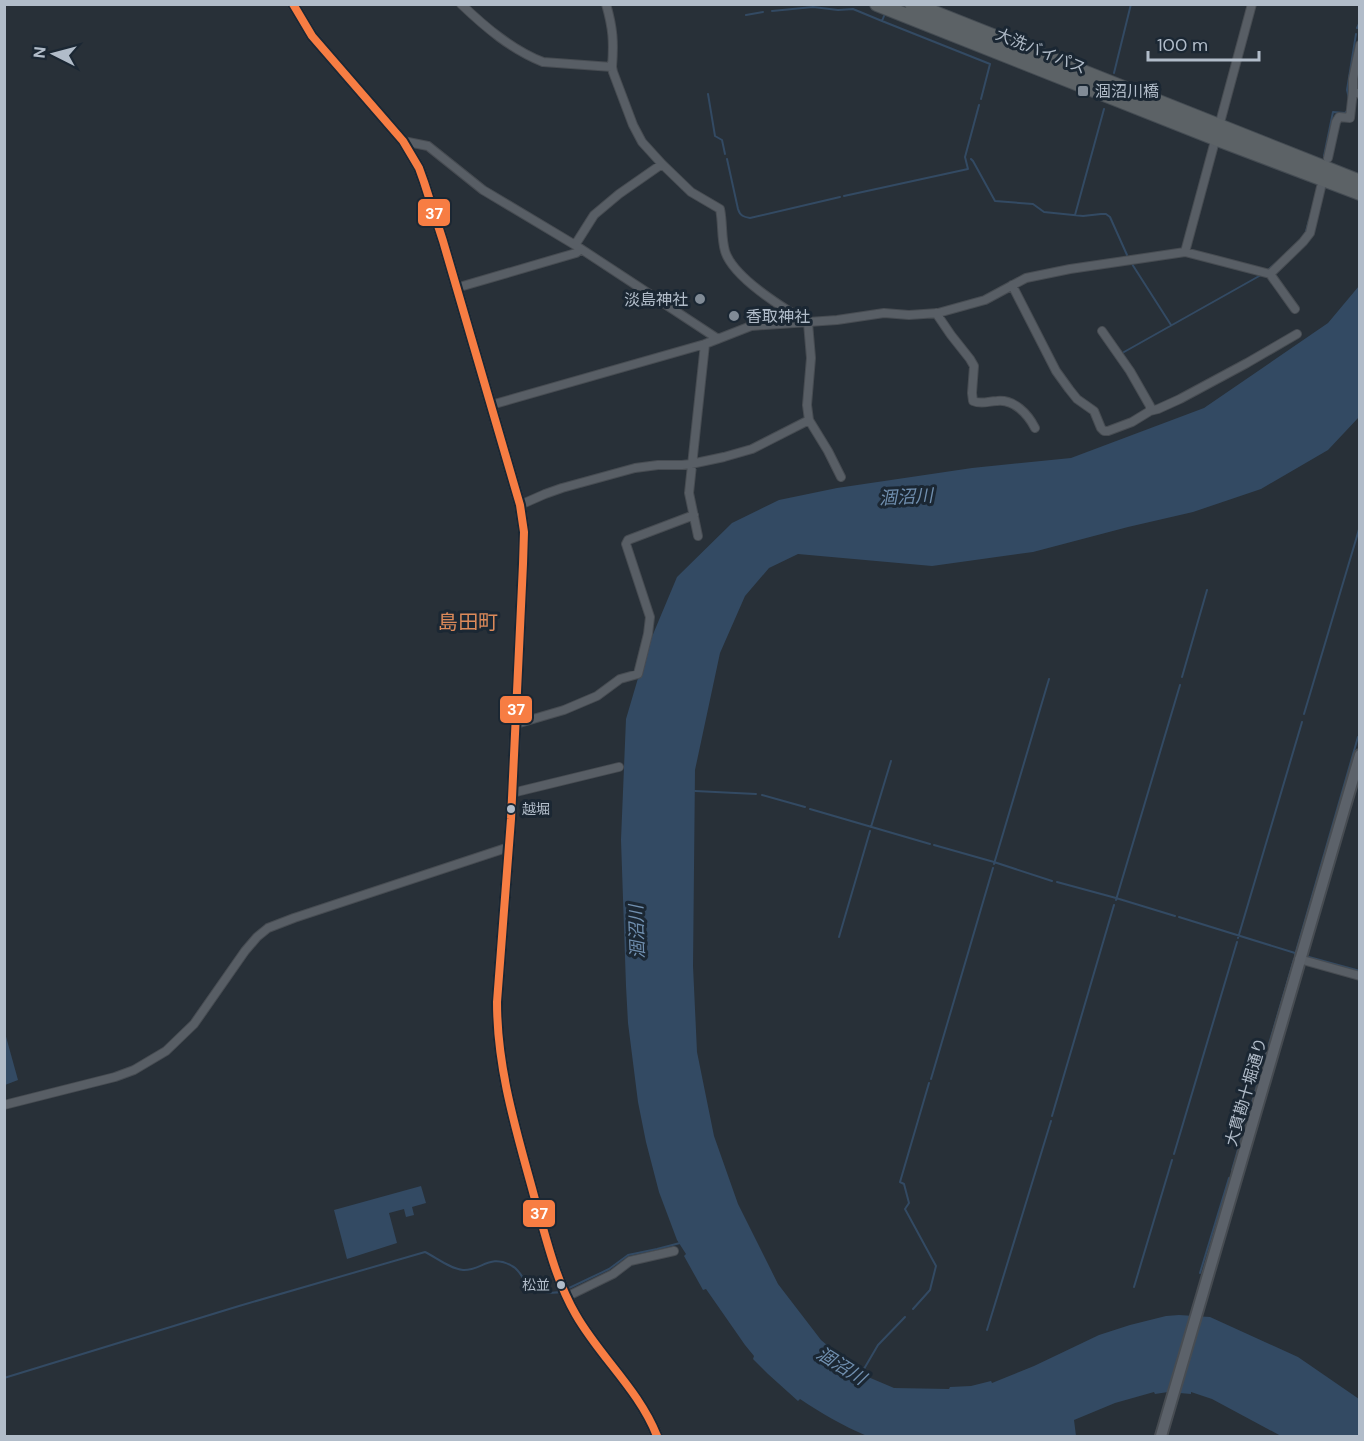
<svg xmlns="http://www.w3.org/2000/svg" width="1364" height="1441" font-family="'DM Sans','Noto Sans JP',sans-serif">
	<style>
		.water { fill: #334a63 }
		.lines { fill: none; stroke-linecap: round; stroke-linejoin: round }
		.stream { stroke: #334a63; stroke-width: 2 }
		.minor-casing { stroke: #474c52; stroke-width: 10 }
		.tertiary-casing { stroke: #474c52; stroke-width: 12 }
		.secondary-casing { stroke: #474c52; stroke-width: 14 }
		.trunk-casing { stroke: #454c53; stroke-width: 16 }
		.minor { stroke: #585e65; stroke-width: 8 }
		.tertiary { stroke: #585e65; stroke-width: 9 }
		.secondary { stroke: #5c626a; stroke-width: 10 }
		.trunk { stroke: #5c6266; stroke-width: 14 }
		.bus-1-casing { stroke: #1b2733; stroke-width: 12 }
		.bus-1 { stroke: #f77d43; stroke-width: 8 }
		.poi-dot { fill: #818b96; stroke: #1b2733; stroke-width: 2 }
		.bus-dot { fill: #b1bcc9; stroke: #1b2733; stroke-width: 2 }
		.labels { text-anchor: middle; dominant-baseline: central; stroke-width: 6; stroke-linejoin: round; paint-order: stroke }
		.bus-label { font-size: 14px; fill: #b1bcc9; stroke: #1b2733; text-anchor: start }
		.street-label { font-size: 16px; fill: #b1bcc9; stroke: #1b2733 }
		.poi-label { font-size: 16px; fill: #b1bcc9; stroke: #1b2733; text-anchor: start }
		.water-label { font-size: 18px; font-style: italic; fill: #708faf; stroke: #1b2733 }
		.quarter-label { font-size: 20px; fill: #dc8a5a; stroke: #1b2733 }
		.line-badge { stroke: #1b2733; stroke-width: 2 }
		.badge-label { font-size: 16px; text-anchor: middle; font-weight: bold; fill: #fff }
	</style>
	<rect width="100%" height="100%" fill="#283038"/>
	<path class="water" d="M1359 286V417L1328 450 1261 489 1193 512 1128 527 1033 552 932 566 798 554 769 568 745 596 720 653 695 770 693 966 697 1052 714 1136 738 1204 778 1284 821 1340 861 1374 894 1388 949 1389 950 1387 971 1386 991 1381 992 1383 1034 1366 1099 1335 1130 1325 1166 1316 1179 1315 1210 1317 1298 1357 1359 1399V1436H1281L1212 1399 1191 1392V1394L1168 1392 1155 1394 1154 1392 1115 1403 1074 1420 1076 1436H867C843 1426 821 1413 800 1399L798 1401 768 1374 753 1359 754 1356 745 1345 706 1289 703 1290 684 1256 686 1254 677 1240 659 1192 646 1142 638 1102 628 1023 626 986 621 840 626 719 646 651 677 577 732 523 779 500 837 488 972 468 1071 458 1204 408 1328 323Z
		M5 1033 18 1080 5 1085H4Z
		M421 1186 426 1203 412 1207 414 1215 406 1217 404 1209 389 1213 397 1243 347 1259 334 1210Z"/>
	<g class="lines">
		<path class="stream" d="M772 11 813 7 838 10 853 9 882 21 884 16
			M746 15 763 12
			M882 21 990 64 981 99
			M1357 28 1360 22
			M1114 73 1131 4
			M708 94 715 136 722 140 725 154
			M1349 98 1347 90 1356 34
			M1324 156 1333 112 1345 113 1348 110
			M727 159 738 209C740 216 744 217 750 218L840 197
			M971 159 973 161 995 201 1033 204 1044 212 1083 216 1101 214H1106L1110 217 1127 255
			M844 196 968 169 965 157 979 105
			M1075 215 1104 109
			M1305 235 1309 220
			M1132 264 1171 325
			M1268 270 1277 262
			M1124 352 1261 275
			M1182 677 1207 590
			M1304 714 1360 526
			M695 791 756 794
			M762 795 805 807
			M810 809 930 844
			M871 827 891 761
			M934 845 994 862 1052 881
			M994 864 1049 679
			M1057 882 1116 898 1175 916
			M1116 900 1180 685
			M1179 917 1295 953
			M839 937 870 831
			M1238 938 1302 722
			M1295 955 1358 737
			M1309 957 1360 971
			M931 1079 993 868
			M1052 1116 1114 905
			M1174 1154 1237 942
			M1232 1170 1294 959
			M1200 1273 1229 1178
			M1134 1287 1172 1160
			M567 1289 609 1269 628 1255 657 1249 680 1243
			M913 1309 930 1290 936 1266 905 1209 909 1203 904 1184 900 1182 929 1083
			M987 1330 1051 1121
			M861 1374 878 1345 905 1317
			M4 1378 239 1306 425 1252C437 1258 450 1269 463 1270 481 1271 490 1253 512 1266 519 1269 522 1278 527 1283 535 1292 552 1295 562 1291"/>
		<defs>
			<path id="minor" d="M461 4C485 27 512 50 543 62L612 67
				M606 4C613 28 614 42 612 67L613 72 633 125 642 142 662 164 691 192 720 209C723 223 721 237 725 251 733 278 785 309 808 323L811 358 807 405 809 420 828 451 841 477
				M1353 91V79L1360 45
				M403 141 428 146 483 190 575 245 718 339
				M1328 158 1336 122 1339 117 1350 118 1353 91 1360 94
				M575 245 594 215 619 194 662 164
				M1185 252 1252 4
				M1012 285 1056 371 1069 389 1077 399 1094 411 1101 428 1104 431H1108L1132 422 1150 411 1158 409 1180 399 1247 363 1297 334
				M456 288 576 253 581 249
				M1295 309 1270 274 1303 242 1310 233 1321 187
				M936 313 951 335 970 359 974 366 972 393 973 401C982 405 988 401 997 401 1014 399 1028 414 1035 428
				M1102 331 1130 371 1150 406V411
				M491 405 705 344 751 326 837 320 884 313 909 315 938 313 985 300 1026 278 1070 269 1185 252 1270 274
				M520 505 545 494 562 488 635 468 658 465H682L691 464 724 457 752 449 809 420
				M698 536 689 493 705 344
				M516 724 564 710 597 696 620 679 638 674 648 634 650 617 626 544 628 540 694 515
				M512 793 619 767
				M1299 959 1360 976
				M4 1105 115 1077 134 1070 166 1051 194 1024 245 951 257 937 268 928 294 918 509 847
				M566 1297 613 1274 630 1261 674 1251"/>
			<path id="tertiary" d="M293 4 312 36 403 141 419 168 424 182 443 241 520 505 524 532 523 564 511 819 497 1002C497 1072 518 1136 536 1203 547 1241 556 1281 576 1315 600 1357 639 1390 657 1436"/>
			<path id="secondary" d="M1161 1436 1360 755"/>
			<path id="trunk" d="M877 4 1215 138 1360 193
				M912 4 1360 182"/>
		</defs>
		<use href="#minor" class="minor-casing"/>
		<use href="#tertiary" class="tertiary-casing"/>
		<use href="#secondary" class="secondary-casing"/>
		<use href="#trunk" class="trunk-casing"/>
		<use href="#minor" class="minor"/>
		<use href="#tertiary" class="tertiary"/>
		<use href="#secondary" class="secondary"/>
		<use href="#trunk" class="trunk"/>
		<defs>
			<path id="bus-1" d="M293 4 312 36 403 141 419 168 424 182 443 241 520 505 524 532 523 564 511 819 497 1002C497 1072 518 1136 536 1203 547 1241 556 1281 576 1315 600 1357 639 1390 657 1436"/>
		</defs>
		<use href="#bus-1" class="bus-1-casing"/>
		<use href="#bus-1" class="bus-1"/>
	</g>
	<g class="poi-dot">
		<rect x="1077" y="85" width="12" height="12" rx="3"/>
		<circle cx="700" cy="299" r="6"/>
		<circle cx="734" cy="316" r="6"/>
	</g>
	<g class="bus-dot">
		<circle cx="511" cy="809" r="5"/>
		<circle cx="561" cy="1285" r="5"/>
	</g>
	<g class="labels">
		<g class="bus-label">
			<text x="522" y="809">越堀</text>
			<text x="550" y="1285" text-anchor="end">松並</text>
		</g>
		<g class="street-label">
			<text transform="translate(1041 51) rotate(22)">大洗バイパス</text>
			<text transform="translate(1246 1092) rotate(-74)">大貫勘十堀通り</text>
		</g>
		<g class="poi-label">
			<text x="1095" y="91">涸沼川橋</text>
			<text x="688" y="299" text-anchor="end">淡島神社</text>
			<text x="746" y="316">香取神社</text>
		</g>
		<g class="water-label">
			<text transform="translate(906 497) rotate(-3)">涸沼川</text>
			<text transform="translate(637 932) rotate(-92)">涸沼川</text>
			<text transform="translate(841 1366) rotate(32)">涸沼川</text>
		</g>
		<g class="quarter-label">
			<text x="468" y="622">島田町</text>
		</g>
	</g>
	<g class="line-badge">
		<rect x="417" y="198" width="34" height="29" rx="6" fill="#f77d43"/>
		<rect x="499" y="695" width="34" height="29" rx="6" fill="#f77d43"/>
		<rect x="522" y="1199" width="34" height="29" rx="6" fill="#f77d43"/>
	</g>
	<g class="badge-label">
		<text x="434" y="219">37</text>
		<text x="516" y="715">37</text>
		<text x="539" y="1219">37</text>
	</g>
	<rect width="1364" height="1441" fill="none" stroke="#b1bcc9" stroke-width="12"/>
	<g transform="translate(54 54) rotate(276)" stroke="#1b2733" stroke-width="4.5" paint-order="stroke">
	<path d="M0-4.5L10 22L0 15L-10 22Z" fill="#b1bcc9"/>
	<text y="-9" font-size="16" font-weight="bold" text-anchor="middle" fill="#b1bcc9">N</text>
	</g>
	<path d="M1148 51v9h111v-9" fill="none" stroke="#b1bcc9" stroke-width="3"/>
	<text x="1157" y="51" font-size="18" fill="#b1bcc9" stroke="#1b2733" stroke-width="4.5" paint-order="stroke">100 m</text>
</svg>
